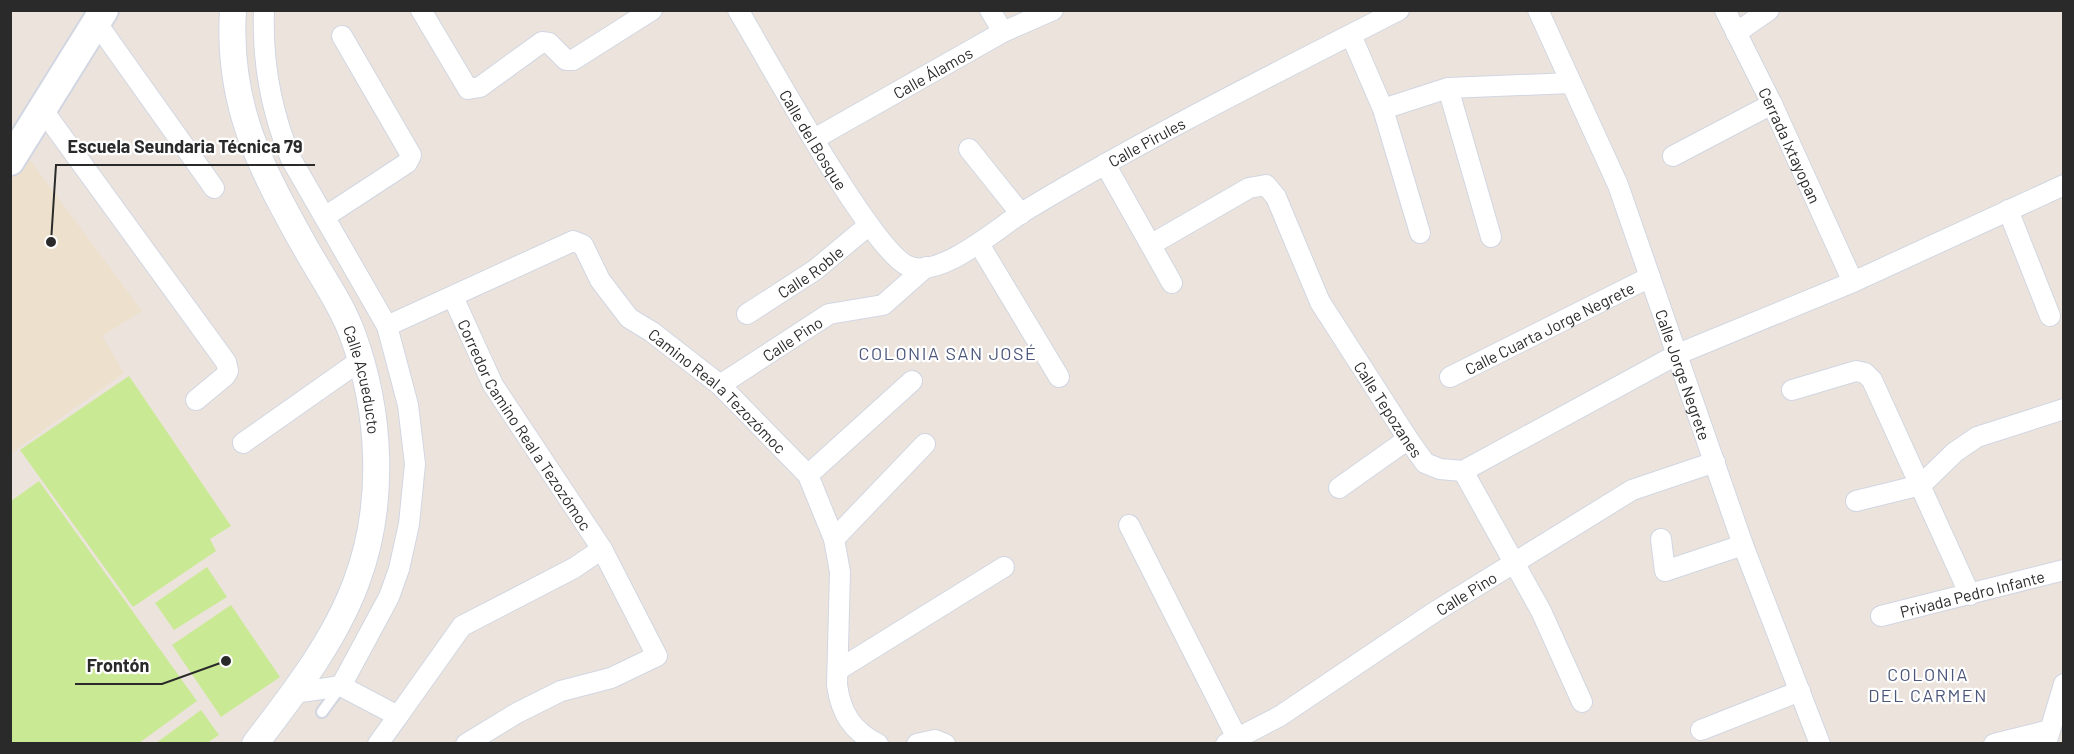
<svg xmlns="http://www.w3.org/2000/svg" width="2074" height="754" font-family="Barlow,sans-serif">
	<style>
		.education { fill: #ede0cc }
		.pitch { fill: #cae995 }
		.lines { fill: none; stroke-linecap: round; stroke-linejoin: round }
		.service-casing { stroke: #d1d6e2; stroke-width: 14 }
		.minor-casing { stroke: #d1d6e2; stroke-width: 22 }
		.tertiary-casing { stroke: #d1d6e2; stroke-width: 28 }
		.secondary-casing { stroke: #d1d6e2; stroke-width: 32 }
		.service { stroke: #fff; stroke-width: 10 }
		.minor { stroke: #fff; stroke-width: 20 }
		.tertiary { stroke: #fff; stroke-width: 26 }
		.secondary { stroke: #fff; stroke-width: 28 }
		.labels { text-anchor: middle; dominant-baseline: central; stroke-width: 4.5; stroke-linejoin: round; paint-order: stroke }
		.street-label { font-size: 16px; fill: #2a2a2a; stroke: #fff }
		.neighbourhood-label { font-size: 18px; letter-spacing: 1.5px; fill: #4b567a; stroke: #fff }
		.leader { fill: none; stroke: #2a2a2a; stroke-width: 2 }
		.callout-dot { fill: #2a2a2a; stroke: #fff; stroke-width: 2 }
		.callout-label { font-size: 18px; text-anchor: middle; font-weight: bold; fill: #2a2a2a; stroke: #fff; stroke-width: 4.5; stroke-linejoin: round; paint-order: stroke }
	</style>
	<rect width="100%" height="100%" fill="#ece4dc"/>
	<path class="education" d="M24 152 142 311 102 336 124 373 11 453 10 174Z"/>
	<path class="pitch" d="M129 376 231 526 210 539 216 551 133 607 20 450Z
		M39 481 197 701 139 743H11V501Z
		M207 567 227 597 174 630 155 603Z
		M231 605 280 677 221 717 172 645Z
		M201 710 219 735 207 743H156Z"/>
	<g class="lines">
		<defs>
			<path id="service" d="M322 712 341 686"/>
			<g id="minor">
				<path d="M264 10C262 63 271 111 291 159L387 326 408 405 415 464 409 524 399 569 389 597 341 686"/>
				<path d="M421 10 468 89 480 87 542 42 549 43 566 60H573L652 10"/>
				<path id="s1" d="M738 10C765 55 871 250 908 266 939 280 998 228 1023 212 1145 138 1272 75 1399 10"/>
				<path d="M990 10 1003 32"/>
				<path id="s2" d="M1538 10 1618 185 1743 545 1820 744"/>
				<path id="s3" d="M1725 10 1772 104 1853 282"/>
				<path d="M96 22 214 188"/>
				<path d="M1736 33 1769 10"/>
				<path d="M1351 35 1383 109 1420 233"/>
				<path d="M1448 88 1491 237"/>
				<path d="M42 109 226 362 228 371 225 376 196 400"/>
				<path d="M1383 109 1448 88 1571 83"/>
				<path id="s4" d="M814 139 1003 32 1053 10"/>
				<path d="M969 149 1021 214"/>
				<path d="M1673 156 1772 104"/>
				<path d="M1105 164 1172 283"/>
				<path d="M2008 210 2050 316"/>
				<path d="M326 216 407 163 411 155 342 36"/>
				<path d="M979 244 1059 377"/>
				<path id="s5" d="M1152 244 1249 188 1266 185 1276 197 1320 302 1408 439 1425 463 1440 469 1463 471"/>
				<path id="s6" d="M453 297 493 385 602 549 657 656 611 678 561 691 517 713 466 744"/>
				<path id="s7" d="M747 314 815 270 869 225"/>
				<path id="s8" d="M387 326 573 241 583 245 600 280 629 318 652 332 720 385 808 475 834 539 840 572 837 685C841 713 852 731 878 744"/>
				<path id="s9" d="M1450 377 1650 277"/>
				<path id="s10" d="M720 385 829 314 883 305 926 267"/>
				<path d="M1792 390 1856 371 1865 373 1872 380 1970 595"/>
				<path d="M243 443 361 360"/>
				<path d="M1463 471 1678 354 1853 282 2064 185"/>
				<path d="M1463 471 1541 611 1582 702"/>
				<path d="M808 475 912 381"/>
				<path d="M1921 485 1955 452 1977 437 2064 409"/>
				<path d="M1339 488 1408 439"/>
				<path d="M1856 501 1921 485"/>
				<path d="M1129 525 1238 740"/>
				<path d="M834 539 925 444"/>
				<path d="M1661 539 1665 571 1743 545"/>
				<path id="s11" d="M1881 616 2064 570"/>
				<path d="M838 670 1004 567"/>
				<path d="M341 686 398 716 462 626 574 568 602 549"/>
				<path d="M294 693 341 686"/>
				<path d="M1701 730 1800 691"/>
				<path d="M378 744 398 716"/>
				<path d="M917 744 935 740 945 744"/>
				<path id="s12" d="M1226 744 1280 716 1433 613 1632 490 1715 462"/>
				<path d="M1994 744 2050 730"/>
				<path d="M2046 744 2064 684"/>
			</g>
			<g id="tertiary">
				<path id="s13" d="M233 10C227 105 260 166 304 245 320 274 341 303 352 333 381 411 386 504 356 583 334 642 293 694 255 744"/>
			</g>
			<path id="secondary" d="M10 161 104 10"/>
		</defs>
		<use href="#service" class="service-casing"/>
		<use href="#minor" class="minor-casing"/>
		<use href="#tertiary" class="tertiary-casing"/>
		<use href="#secondary" class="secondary-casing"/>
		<use href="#service" class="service"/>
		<use href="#minor" class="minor"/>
		<use href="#tertiary" class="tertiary"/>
		<use href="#secondary" class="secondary"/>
	</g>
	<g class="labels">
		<g class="street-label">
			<text stroke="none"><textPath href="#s4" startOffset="136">Calle Álamos</textPath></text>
			<text stroke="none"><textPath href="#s1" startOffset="150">Calle del Bosque</textPath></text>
			<text stroke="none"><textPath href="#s1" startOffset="582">Calle Pirules</textPath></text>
			<text stroke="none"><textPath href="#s3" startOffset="150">Cerrada Ixtayopan</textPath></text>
			<text stroke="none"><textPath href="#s7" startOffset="76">Calle Roble</textPath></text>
			<text stroke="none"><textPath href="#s9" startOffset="111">Calle Cuarta Jorge Negrete</textPath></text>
			<text stroke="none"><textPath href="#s10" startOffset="86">Calle Pino</textPath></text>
			<text stroke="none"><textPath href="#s2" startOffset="393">Calle Jorge Negrete</textPath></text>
			<text stroke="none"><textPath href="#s13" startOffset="398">Calle Acueducto</textPath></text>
			<text stroke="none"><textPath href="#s8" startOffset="417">Camino Real a Tezozómoc</textPath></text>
			<text stroke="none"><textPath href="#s5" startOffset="386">Calle Tepozanes</textPath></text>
			<text stroke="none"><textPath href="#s6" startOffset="147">Corredor Camino Real a Tezozómoc</textPath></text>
			<text stroke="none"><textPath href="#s12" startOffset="284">Calle Pino</textPath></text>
			<text stroke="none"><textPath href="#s11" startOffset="94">Privada Pedro Infante</textPath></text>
		</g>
		<g class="neighbourhood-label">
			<text x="948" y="353">COLONIA SAN JOSÉ</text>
			<text x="1928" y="674">COLONIA<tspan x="1928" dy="21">DEL CARMEN</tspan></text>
		</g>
	</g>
	<path class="leader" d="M51 242L56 165H315M226 661L162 684H75"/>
	<g class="callout-dot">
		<circle cx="51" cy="242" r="6"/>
		<circle cx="226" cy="661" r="6"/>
	</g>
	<g class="callout-label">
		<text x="185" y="153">Escuela Seundaria Técnica 79</text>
		<text x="118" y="672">Frontón</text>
	</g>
	<rect width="2074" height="754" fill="none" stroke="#2a2a2a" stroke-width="24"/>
</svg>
